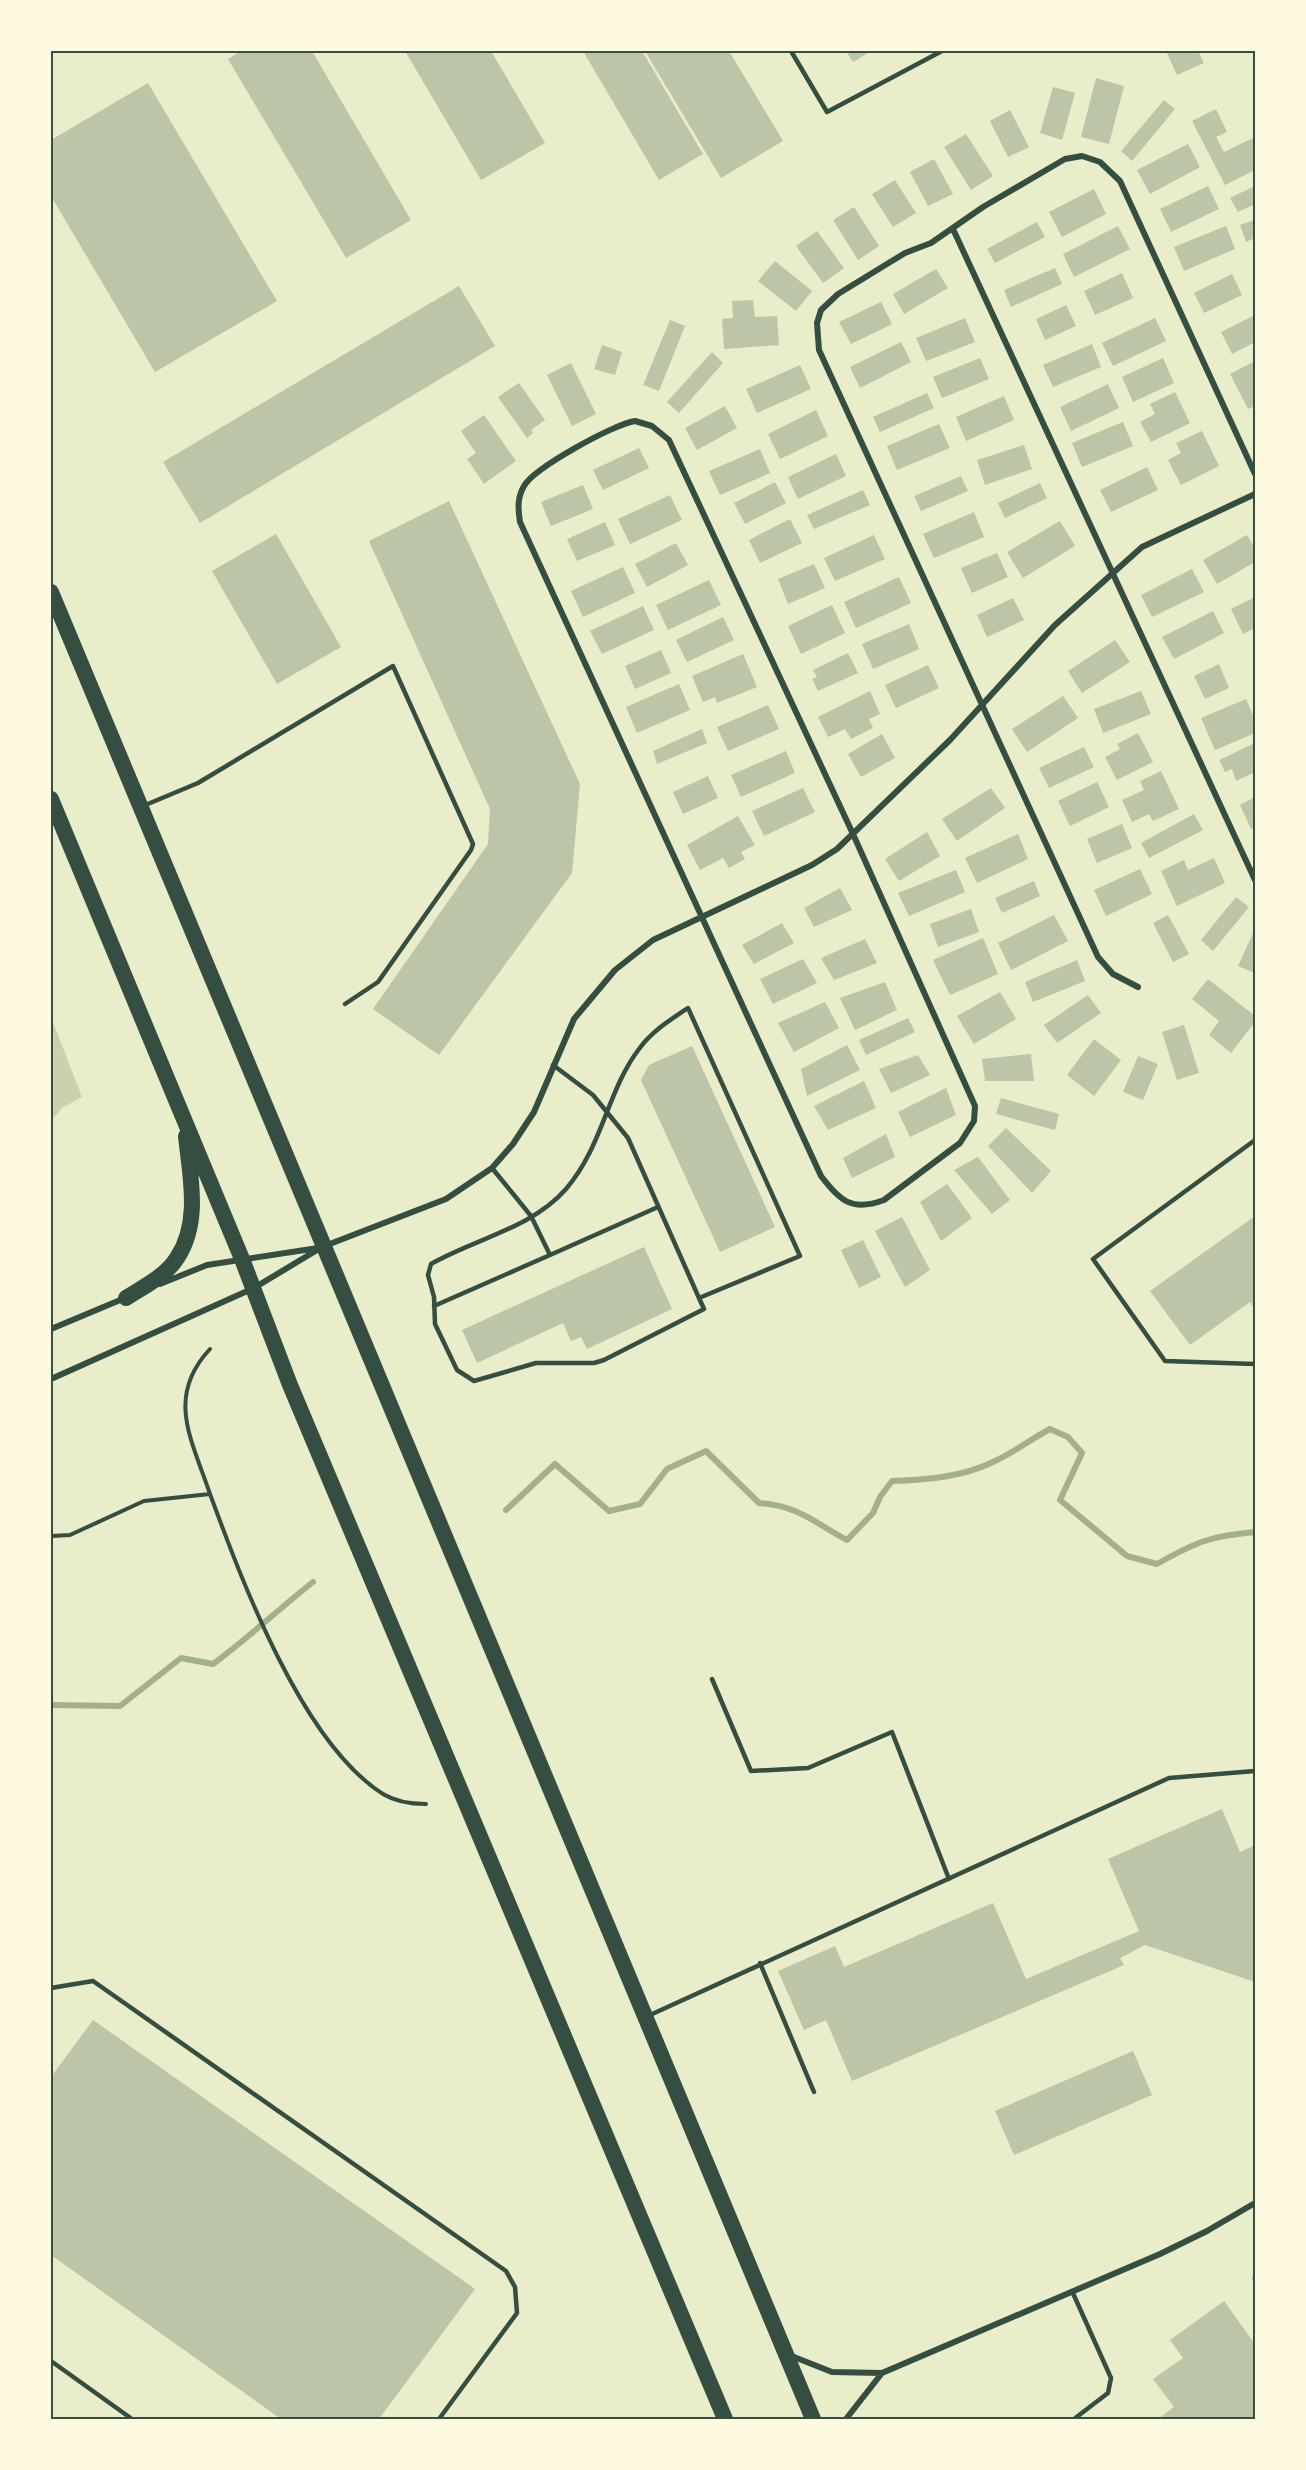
<svg xmlns="http://www.w3.org/2000/svg" width="1306" height="2470" font-family="'Source Sans 3',sans-serif">
	<style>
		.green { fill: #cad2ad }
		.lines { fill: none; stroke-linecap: round; stroke-linejoin: round }
		.stream { stroke: #a3b18a; stroke-width: 6 }
		.building { fill: #bcc5a7 }
		.path { stroke: #344e41; stroke-width: 4 }
		.service { stroke: #344e41; stroke-width: 4.5 }
		.minor { stroke: #344e41; stroke-width: 6 }
		.trunk { stroke: #344e41; stroke-width: 16 }
		.neatline { fill: none; stroke: #344e41; stroke-width: 2 }
	</style>
	<rect width="100%" height="100%" fill="#e9edc9"/>
	<path class="green" d="M51 1017 82 1097 62 1108 51 1121Z"/>
	<g class="lines">
		<path class="stream" d="M506 1510 555 1464 609 1511 640 1504 667 1469 706 1451 759 1503C797 1505 815 1523 847 1540L873 1513 880 1497 892 1481C926 1480 962 1477 993 1462 1013 1453 1031 1439 1050 1429L1068 1437 1082 1453 1060 1500 1127 1556 1157 1564C1196 1542 1210 1536 1255 1532
			M51 1705 120 1706 181 1658 213 1664C248 1638 279 1609 313 1582"/>
	</g>
	<path class="building" d="M241 51H312L411 220 346 258 228 59Z
		M405 51H491L545 143 481 180Z
		M583 51H642L703 154 659 180Z
		M645 51H729L783 141 721 178Z
		M846 51H871L853 62Z
		M1166 51H1198L1204 63 1177 75Z
		M1096 78 1124 86 1109 144 1081 137Z
		M148 83 277 301 155 372 51 196V140Z
		M1053 87 1075 93 1062 140 1040 133Z
		M1164 100 1175 109 1132 161 1121 151Z
		M1216 109 1227 132 1216 137 1224 152 1255 137V170L1225 185 1192 121Z
		M1010 110 1029 147 1008 157 990 121Z
		M966 134 993 176 971 190 944 147Z
		M1188 144 1200 167 1150 194 1137 170Z
		M934 159 953 194 928 206 910 172Z
		M895 180 916 213 893 227 872 194Z
		M1208 186 1219 209 1171 232 1160 209Z
		M1255 186V204L1238 212 1230 198Z
		M1094 189 1106 214 1062 237 1049 212Z
		M854 207 879 246 858 260 833 220Z
		M1255 220V238L1246 242 1240 225Z
		M1037 222 1045 237 995 263 987 249Z
		M1118 226 1130 249 1074 277 1063 254Z
		M1226 226 1235 249 1184 271 1174 247Z
		M817 231 844 268 823 283 796 246Z
		M775 261 812 291 796 311 758 281Z
		M1055 268 1062 284 1011 307 1004 290Z
		M936 269 948 288 904 314 893 294Z
		M1122 273 1133 298 1095 315 1084 291Z
		M1232 274 1242 295 1204 313 1194 293Z
		M459 286 495 346 200 523 163 462Z
		M753 300 755 317 777 316 779 345 724 349 722 319 733 318 732 301Z
		M881 302 892 324 851 344 839 322Z
		M1066 305 1076 326 1045 340 1036 319Z
		M1255 315V342L1232 354 1221 332Z
		M965 318 975 342 926 361 916 338Z
		M1155 318 1166 341 1113 366 1102 343Z
		M670 320 685 326 659 391 643 385Z
		M901 342 911 362 860 388 850 367Z
		M1092 344 1101 367 1053 387 1043 365Z
		M602 345 622 352 615 375 594 369Z
		M712 352 723 363 679 413 667 402Z
		M980 358 989 379 942 398 933 377Z
		M1163 358 1174 383 1133 402 1122 377Z
		M1255 361V406L1248 409 1230 374Z
		M571 363 596 414 572 426 547 375Z
		M800 365 811 389 757 413 746 389Z
		M519 383 545 420 531 430 533 433 527 438 498 397Z
		M1108 384 1119 408 1071 431 1060 407Z
		M1175 392 1190 423 1151 442 1140 422 1155 414 1150 404Z
		M927 393 934 408 880 432 873 417Z
		M1004 396 1014 420 966 441 956 417Z
		M725 406 737 428 697 450 685 428Z
		M816 410 828 436 780 459 768 434Z
		M484 415 516 461 484 484 467 459 476 453 461 431Z
		M1123 422 1133 446 1082 467 1072 443Z
		M939 424 950 448 897 470 887 446Z
		M1202 431 1219 466 1181 485 1168 460 1181 453 1176 443Z
		M1024 445 1032 469 985 485 977 460Z
		M639 448 649 468 603 490 593 470Z
		M760 449 770 473 720 495 709 471Z
		M836 454 846 476 798 499 788 477Z
		M1147 467 1158 490 1111 512 1100 490Z
		M961 476 968 491 921 511 914 496Z
		M775 482 786 503 745 524 734 503Z
		M1040 483 1047 498 1005 518 998 503Z
		M583 485 593 509 551 526 541 502Z
		M863 490 870 505 814 529 807 515Z
		M670 495 682 520 630 544 618 519Z
		M449 501 580 784 572 873 439 1055 373 1009 488 844 490 809 369 541Z
		M974 512 984 537 934 558 923 534Z
		M790 519 802 543 760 563 749 540Z
		M1060 521 1075 546 1023 578 1007 552Z
		M605 522 615 545 577 561 567 539Z
		M276 534 341 647 277 684 212 571Z
		M874 535 885 559 835 581 824 558Z
		M1247 535 1255 549V562L1217 584 1203 560Z
		M676 543 688 565 647 587 635 564Z
		M997 553 1008 577 972 593 961 568Z
		M814 564 825 588 788 604 778 579Z
		M623 567 635 593 583 617 571 591Z
		M1192 569 1204 592 1152 617 1141 595Z
		M899 577 911 603 856 628 844 602Z
		M709 580 721 605 668 630 656 605Z
		M1255 597V628L1243 634 1231 609Z
		M1013 598 1024 620 987 637 977 615Z
		M832 605 845 633 801 654 788 626Z
		M643 606 654 630 602 654 590 631Z
		M1213 611 1224 633 1174 659 1162 637Z
		M723 617 734 640 687 662 676 640Z
		M909 624 919 649 873 669 862 644Z
		M1115 640 1130 662 1082 693 1068 671Z
		M661 650 671 673 635 689 625 666Z
		M848 653 858 673 818 691 812 679 817 677 813 670Z
		M743 654 757 687 717 703 715 697 703 702 692 676Z
		M1219 664 1229 688 1205 699 1194 676Z
		M928 665 939 688 896 708 885 685Z
		M679 684 690 710 637 733 626 707Z
		M870 691 880 714 869 719 873 728 851 739 845 729 828 737 818 717Z
		M1141 691 1151 714 1103 733 1094 709Z
		M1063 696 1078 718 1027 752 1012 729Z
		M1246 699 1255 720V733L1215 750 1201 718Z
		M768 705 779 729 728 751 717 727Z
		M702 729 707 743 657 764 653 751Z
		M1138 733 1153 762 1117 780 1105 757 1120 749 1117 744Z
		M882 734 895 758 861 777 848 754Z
		M1255 743V772L1236 781 1232 769 1225 772 1219 760Z
		M1084 747 1094 767 1049 788 1039 768Z
		M786 751 795 773 741 797 731 775Z
		M1161 771 1179 809 1153 821 1149 814 1132 822 1122 800 1144 790 1140 781Z
		M708 776 718 798 683 814 673 792Z
		M1097 782 1109 807 1070 826 1058 801Z
		M803 788 815 812 764 836 752 811Z
		M991 788 1005 808 957 841 942 819Z
		M1255 797V827L1251 829 1240 805Z
		M1194 814 1203 830 1149 858 1141 843Z
		M738 816 755 845 741 852 745 859 729 868 723 858 700 870 687 845Z
		M1122 824 1132 848 1097 863 1087 839Z
		M927 832 940 856 899 881 885 859Z
		M1018 834 1028 859 977 883 965 858Z
		M1214 858 1225 883 1177 906 1161 871 1184 860 1188 870Z
		M1140 869 1152 894 1106 916 1094 890Z
		M956 870 965 892 909 916 898 893Z
		M1034 881 1040 896 1002 913 995 898Z
		M840 888 852 910 814 927 804 908Z
		M1236 897 1249 907 1213 951 1201 940Z
		M971 909 979 932 938 947 930 924Z
		M1054 915 1068 941 1011 970 998 943Z
		M1168 915 1189 954 1173 962 1153 923Z
		M782 923 794 943 754 964 742 945Z
		M1255 929V973L1238 966Z
		M983 938 998 974 950 995 933 960Z
		M865 939 877 963 834 980 821 958Z
		M803 959 817 983 773 1004 760 979Z
		M1077 960 1085 981 1033 1002 1025 982Z
		M1208 979 1255 1016V1022L1231 1053 1209 1035 1219 1021 1192 999Z
		M885 982 897 1010 855 1030 840 998Z
		M1000 992 1016 1019 974 1044 957 1016Z
		M1088 995 1101 1013 1057 1043 1044 1025Z
		M825 1002 839 1028 794 1052 778 1023Z
		M908 1018 915 1032 866 1055 859 1040Z
		M1184 1025 1199 1073 1177 1080 1162 1032Z
		M1094 1039 1121 1060 1094 1096 1067 1075Z
		M847 1045 860 1070 807 1096 801 1069Z
		M692 1046 775 1227 720 1252 641 1080 649 1065Z
		M1031 1054 1034 1081H985L982 1059Z
		M918 1055 930 1075 891 1093 879 1069Z
		M1138 1056 1158 1064 1143 1100 1123 1092Z
		M864 1081 876 1108 828 1130 814 1106Z
		M946 1088 956 1115 910 1137 898 1112Z
		M1001 1098 1059 1114 1055 1130 996 1114Z
		M1006 1128 1051 1171 1032 1193 988 1146Z
		M886 1134 895 1157 852 1178 843 1158Z
		M978 1157 1010 1200 992 1214 954 1170Z
		M947 1184 972 1218 941 1241 920 1202Z
		M1255 1216V1310L1250 1302 1190 1345 1150 1291Z
		M902 1217 930 1270 905 1287 875 1231Z
		M863 1240 881 1277 859 1288 841 1250Z
		M644 1247 672 1309 587 1349 581 1337 571 1341 563 1323 477 1363 462 1330Z
		M1222 1809 1240 1852 1255 1845V1982L1145 1945 1120 1958 1124 1965 852 2081 826 2020 804 2030 778 1971 835 1946 844 1967 993 1903 1026 1979 1139 1931 1108 1859Z
		M93 2020 475 2289 379 2419H281L51 2255V2077Z
		M1133 2051 1152 2095 1014 2155 995 2111Z
		M1224 2301 1255 2344V2419H1158L1174 2407 1153 2379 1183 2358 1170 2340Z"/>
	<g class="lines">
		<path class="path" d="M210 1494C242 1581 302 1743 383 1794 396 1802 412 1804 426 1804
			M51 1536 70 1535 144 1501 210 1494C192 1440 165 1397 210 1349"/>
		<path class="service" d="M791 51 827 112 942 51
			M143 806 198 783 393 666 473 844 471 850 378 982 345 1004
			M553 1065 593 1095 628 1138 699 1298 704 1309 604 1360 594 1363H536L474 1381 457 1370 435 1324 434 1297 428 1275 431 1264C475 1239 532 1228 566 1189 603 1146 607 1091 639 1049 652 1031 670 1020 688 1008L800 1256 699 1298
			M1255 1140 1093 1259 1165 1361 1255 1364
			M550 1255 658 1207
			M434 1306 550 1255 531 1216 492 1168
			M712 1679 751 1771 808 1768 892 1732 949 1879
			M760 1963 814 2092
			M51 1988 93 1981 506 2271 515 2287 517 2313 439 2419
			M650 2015 1169 1778 1255 1771
			M1255 2276V2280
			M1072 2291 1111 2378 1108 2393 1074 2419
			M51 2361 132 2419"/>
		<path class="minor" d="M953 229 1255 880
			M635 421 652 426 669 440 853 834 975 1106 974 1121 960 1143 884 1200C852 1212 840 1201 821 1176L520 522C518 509 517 498 524 486 534 468 614 424 635 421Z
			M1138 987 1113 974 1098 957 819 350 817 323 821 310 838 294 905 253 931 243 983 207 1065 159 1082 156 1100 162 1120 181 1255 474
			M160 1284 207 1265 318 1248
			M51 1329 125 1298
			M51 1379 254 1288 322 1247 446 1199 492 1168 513 1144 534 1112 574 1019 615 970 653 940 812 865 837 849 950 740 1055 625 1142 547 1255 494
			M789 2355 832 2372 882 2373 1160 2254 1207 2231 1255 2203
			M846 2419 882 2373"/>
		<path class="trunk" d="M51 592 813 2419
			M51 799 242 1259 290 1385 725 2419
			M126 1298C143 1287 166 1276 177 1258 201 1222 190 1176 186 1136"/>
	</g>
	<rect width="1306" height="2470" fill="none" stroke="#fefae0" stroke-width="105"/>
	<rect x="52" y="52" width="1202" height="2366" class="neatline"/>
</svg>
